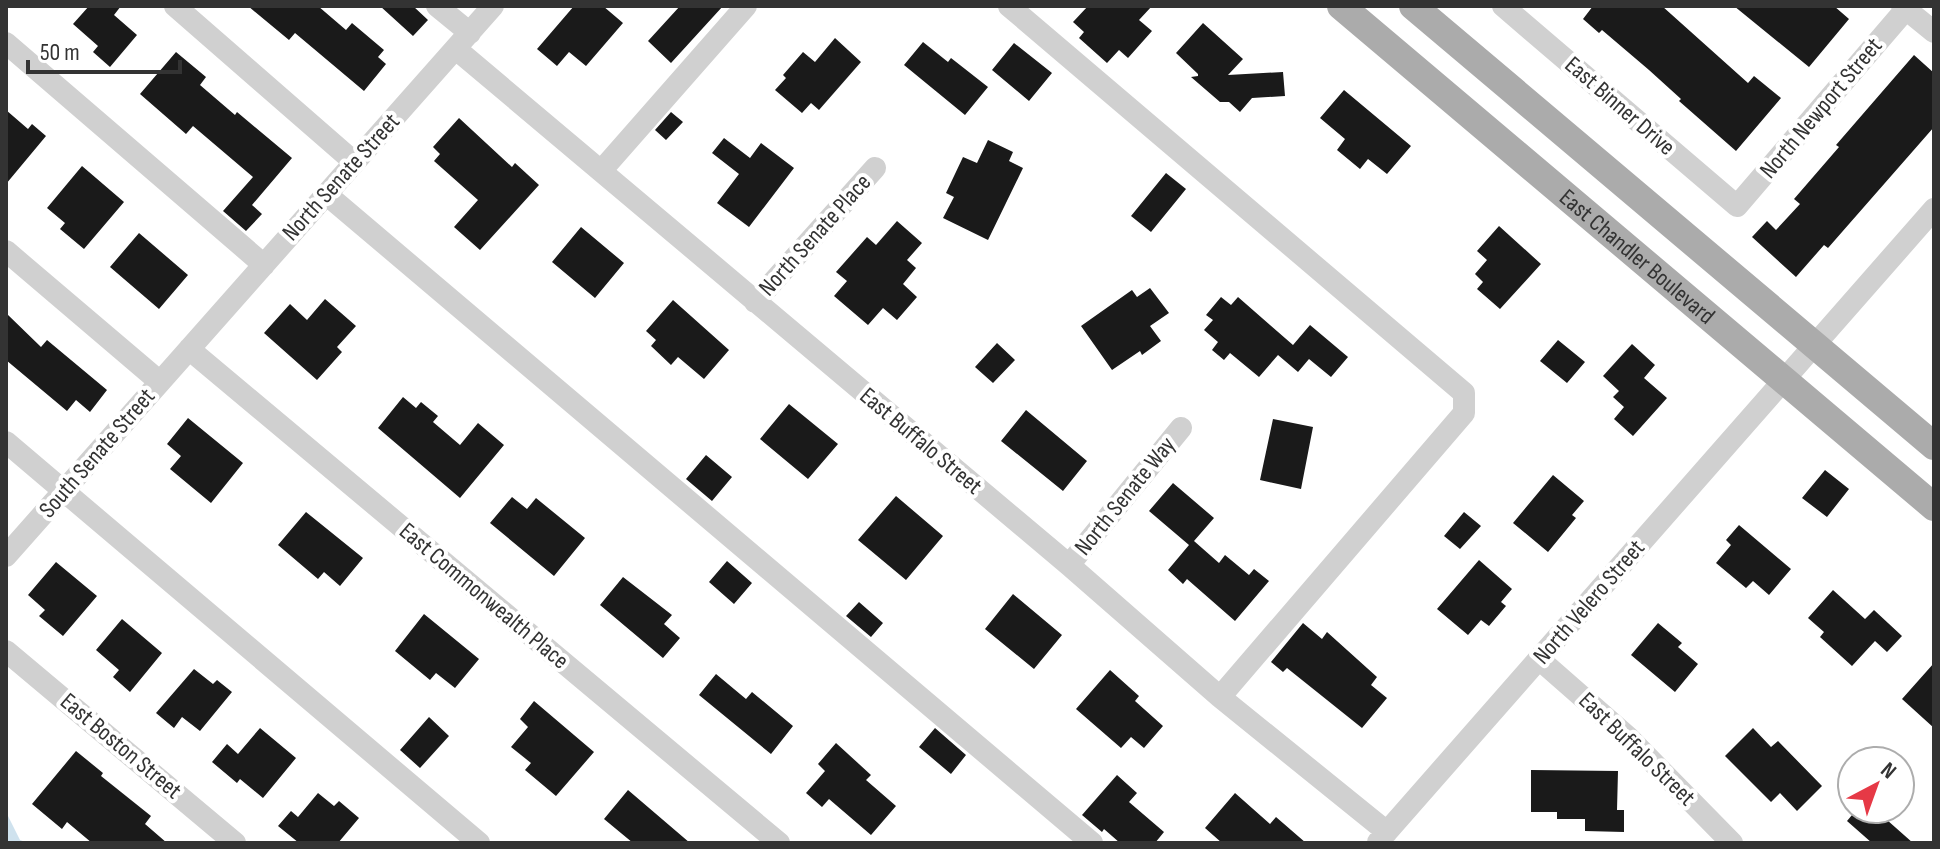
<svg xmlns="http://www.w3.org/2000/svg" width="1940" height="849" font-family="'Sofia Sans Condensed',sans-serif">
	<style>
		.water { fill: #cfe2ee }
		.building { fill: #1a1a1a }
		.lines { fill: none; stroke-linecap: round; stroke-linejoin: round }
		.minor { stroke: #d0d0d0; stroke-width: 22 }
		.major { stroke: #ababab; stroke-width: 28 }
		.labels { text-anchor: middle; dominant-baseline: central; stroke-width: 8; stroke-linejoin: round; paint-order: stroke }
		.street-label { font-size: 24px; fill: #333; stroke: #fff }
	</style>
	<rect width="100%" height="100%" fill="#fff"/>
	<path class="water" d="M6 812 20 840 28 843H6Z"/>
	<path class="building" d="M89 6H121L114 15 137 35 110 67 93 52 98 46 73 24Z
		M248 6H318L346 30 352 23 384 50 378 57 386 64 364 91 295 33 289 40Z
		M380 6H413L428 20 413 36Z
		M574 6H603L623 23 586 66 569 52 557 66 537 49Z
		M680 6H723L671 63 648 41Z
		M1088 6H1152L1139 20 1152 31 1128 58 1119 50 1107 63 1079 38 1084 32 1073 22Z
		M1593 6H1662L1748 83 1754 76 1781 98 1736 151 1679 101 1681 99 1649 70 1602 30 1599 33 1583 19Z
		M1734 6H1834L1849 19 1809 67Z
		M1203 23 1243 59 1228 75 1283 72 1285 96 1252 98 1240 112 1229 102H1220L1191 77 1198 76V74L1176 53Z
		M835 38 861 62 819 110 811 103 802 113 775 90 786 78 783 75 803 52 815 62Z
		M923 42 948 62 951 58 988 87 965 115 904 65Z
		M1014 43 1052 73 1029 101 992 70Z
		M176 52 206 77 200 85 235 115 237 112 292 158 252 205 262 214 246 231 223 211 253 177 193 126 186 134 140 94Z
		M1914 55 1934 73V127L1828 248 1824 245 1796 277 1752 237 1767 221 1776 230 1800 204 1794 199 1839 147 1836 145Z
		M1344 90 1411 146 1387 174 1368 159 1360 169 1337 150 1345 139 1320 118Z
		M6 110 28 129 32 124 46 136 6 184Z
		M671 112 683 122 666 140 655 130Z
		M459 118 512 167 515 163 539 185 480 250 454 227 478 200 434 161 440 154 433 147Z
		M724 138 750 158 761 143 794 168 749 227 717 203 739 174 712 153Z
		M988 140 1013 152 1009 161 1023 168 988 240 943 218 954 197 946 193 963 157 977 163Z
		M82 166 124 202 84 249 60 229 65 223 47 208Z
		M1166 173 1186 189 1151 232 1131 216Z
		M897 221 922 243 907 260 916 268 903 284 917 297 897 320 883 308 868 325 834 296 847 281 836 272 867 237 876 245Z
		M1499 226 1541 264 1500 309 1477 289 1483 282 1475 274 1487 260 1477 251Z
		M581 227 624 263 595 298 552 262Z
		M139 233 188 275 159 309 110 267Z
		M1150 288 1169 313 1150 326 1161 341 1142 355 1140 351 1112 370 1081 326 1132 290 1137 297Z
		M1221 297 1231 305 1238 297 1293 345 1310 325 1348 357 1331 377 1309 359 1298 372 1278 355 1259 377 1230 353 1224 360 1212 350 1218 342 1204 330 1213 320 1206 315Z
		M325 299 356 326 337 347 342 352 317 380 264 333 290 304 307 320Z
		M673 300 729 350 704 379 678 357 671 365 651 346 656 340 646 331Z
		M6 313 41 347 47 340 107 390 90 412 76 400 67 411 6 360Z
		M1558 340 1585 362 1567 383 1540 361Z
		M997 343 1015 360 993 383 975 367Z
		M1632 344 1655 365 1644 378 1667 398 1633 436 1614 419 1624 407 1613 397 1619 391 1603 376Z
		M403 397 416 408 421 402 438 416 433 422 460 445 478 423 504 445 460 498 378 428Z
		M789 404 838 444 808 479 760 439Z
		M1026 410 1087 461 1063 491 1001 441Z
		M188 418 243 463 211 503 170 469 181 456 167 444Z
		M1273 419 1313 427 1301 489 1260 480Z
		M706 455 732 477 712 501 686 479Z
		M1825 470 1849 489 1827 517 1802 498Z
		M1553 475 1584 501 1572 515 1576 518 1548 552 1513 523Z
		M1173 483 1214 518 1194 541 1219 563 1225 555 1249 575 1254 569 1269 581 1235 621 1187 579 1183 584 1168 570 1189 545 1149 511Z
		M896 496 943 536 906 580 858 540Z
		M512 497 527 509 536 498 585 538 554 576 490 523Z
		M306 512 363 558 340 586 324 572 318 579 278 545Z
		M1464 512 1481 526 1460 549 1444 536Z
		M1739 525 1791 569 1769 595 1753 581 1746 588 1716 563 1731 545 1726 540Z
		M1479 560 1512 589 1501 602 1506 606 1489 626 1481 620 1468 635 1437 609Z
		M727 561 752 583 734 604 709 582Z
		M56 562 97 596 63 636 39 616 45 610 28 595Z
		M623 577 672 615 664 624 680 638 663 658 600 605Z
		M1833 590 1865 619 1874 610 1902 636 1887 652 1875 641 1852 666 1820 637 1824 632 1808 618Z
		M1013 594 1062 635 1034 669 985 629Z
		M859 602 883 623 871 637 846 616Z
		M424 614 479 659 455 688 436 673 430 680 395 651Z
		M122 619 162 653 130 692 113 677 119 670 96 650Z
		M1303 623 1322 639 1327 632 1377 677 1371 685 1387 698 1362 728 1287 668 1283 672 1271 662Z
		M1658 623 1682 643 1678 647 1698 664 1675 692 1631 655Z
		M1934 663V728L1902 699Z
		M194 669 213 684 217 680 232 692 200 731 182 717 174 728 156 713Z
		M1110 670 1139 696 1135 701 1163 726 1144 748 1131 737 1121 748 1076 709Z
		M716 674 746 699 752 692 793 726 771 754 699 695Z
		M534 701 594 752 556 796 525 770 531 763 511 747 528 727 520 719Z
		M429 717 449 736 420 768 400 750Z
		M260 728 296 758 263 798 240 779 237 783 212 762 227 744 238 754Z
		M935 728 966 755 951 774 919 747Z
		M1753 728 1771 747 1778 741 1822 786 1797 811 1780 793 1771 802 1725 756Z
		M836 743 871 775 866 780 896 806 871 835 829 799 822 807 806 793 825 771 818 764Z
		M76 751 103 773 101 776 151 816 145 824 167 843H92L67 822 62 829 32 804Z
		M1531 770 1618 771 1617 810H1624V832L1585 831V819H1557V812H1531Z
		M1117 775 1137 793 1129 802 1164 832 1155 843H1120L1104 829 1102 832 1082 815Z
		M628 790 690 843H633L604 819Z
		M318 793 334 806 339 801 359 818 338 843H299L278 826 291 811 298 817Z
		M1235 793 1270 824 1276 817 1306 843H1222L1205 828Z
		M1857 809H1897L1887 820 1913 843H1872L1847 821Z"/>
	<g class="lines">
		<path class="minor" d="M175 6 354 162
			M437 6 470 33
			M1009 6 1464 393V413L1220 697
			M1503 6 1737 206 1906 9
			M1902 6 1934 32
			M6 43 264 265
			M456 49 1069 565 1220 697 1387 832
			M601 171 746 6
			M326 194 1092 843
			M6 251 160 382
			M755 302 875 168
			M189 349 779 843
			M6 442 479 843
			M6 556 493 6
			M1069 565 1181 428
			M6 651 235 843
			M1539 659 1628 737 1732 843
			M1378 842 1934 209"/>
		<g class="major">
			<path id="s1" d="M1341 6 1934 507"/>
			<path d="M1413 6 1934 446"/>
		</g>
	</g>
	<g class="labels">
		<g class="street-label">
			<text transform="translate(1620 106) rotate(41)">East Binner Drive</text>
			<text transform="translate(1821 108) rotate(-50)">North Newport Street</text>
			<text transform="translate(341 177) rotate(-48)">North Senate Street</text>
			<text transform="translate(815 235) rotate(-48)">North Senate Place</text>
			<text stroke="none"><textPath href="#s1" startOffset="388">East Chandler Boulevard</textPath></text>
			<text transform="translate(921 441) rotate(40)">East Buffalo Street</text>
			<text transform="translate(97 453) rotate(-49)">South Senate Street</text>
			<text transform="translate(1125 496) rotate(-51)">North Senate Way</text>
			<text transform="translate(484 596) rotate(40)">East Commonwealth Place</text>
			<text transform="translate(1589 602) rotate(-49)">North Velero Street</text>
			<text transform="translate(121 746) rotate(40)">East Boston Street</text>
			<text transform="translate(1637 749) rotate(44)">East Buffalo Street</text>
		</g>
	</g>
	<rect width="1940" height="849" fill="none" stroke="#333333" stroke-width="16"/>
	<g transform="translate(1876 785) rotate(41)"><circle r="38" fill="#ffffff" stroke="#adadad" stroke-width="2"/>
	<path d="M0-6L14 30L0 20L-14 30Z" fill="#e63946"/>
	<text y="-12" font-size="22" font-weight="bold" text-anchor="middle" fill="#333333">N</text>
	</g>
	<path d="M28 60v12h152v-12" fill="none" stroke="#333333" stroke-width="4"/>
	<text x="40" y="60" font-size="24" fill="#333333" stroke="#ffffff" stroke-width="6" paint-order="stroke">50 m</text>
</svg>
